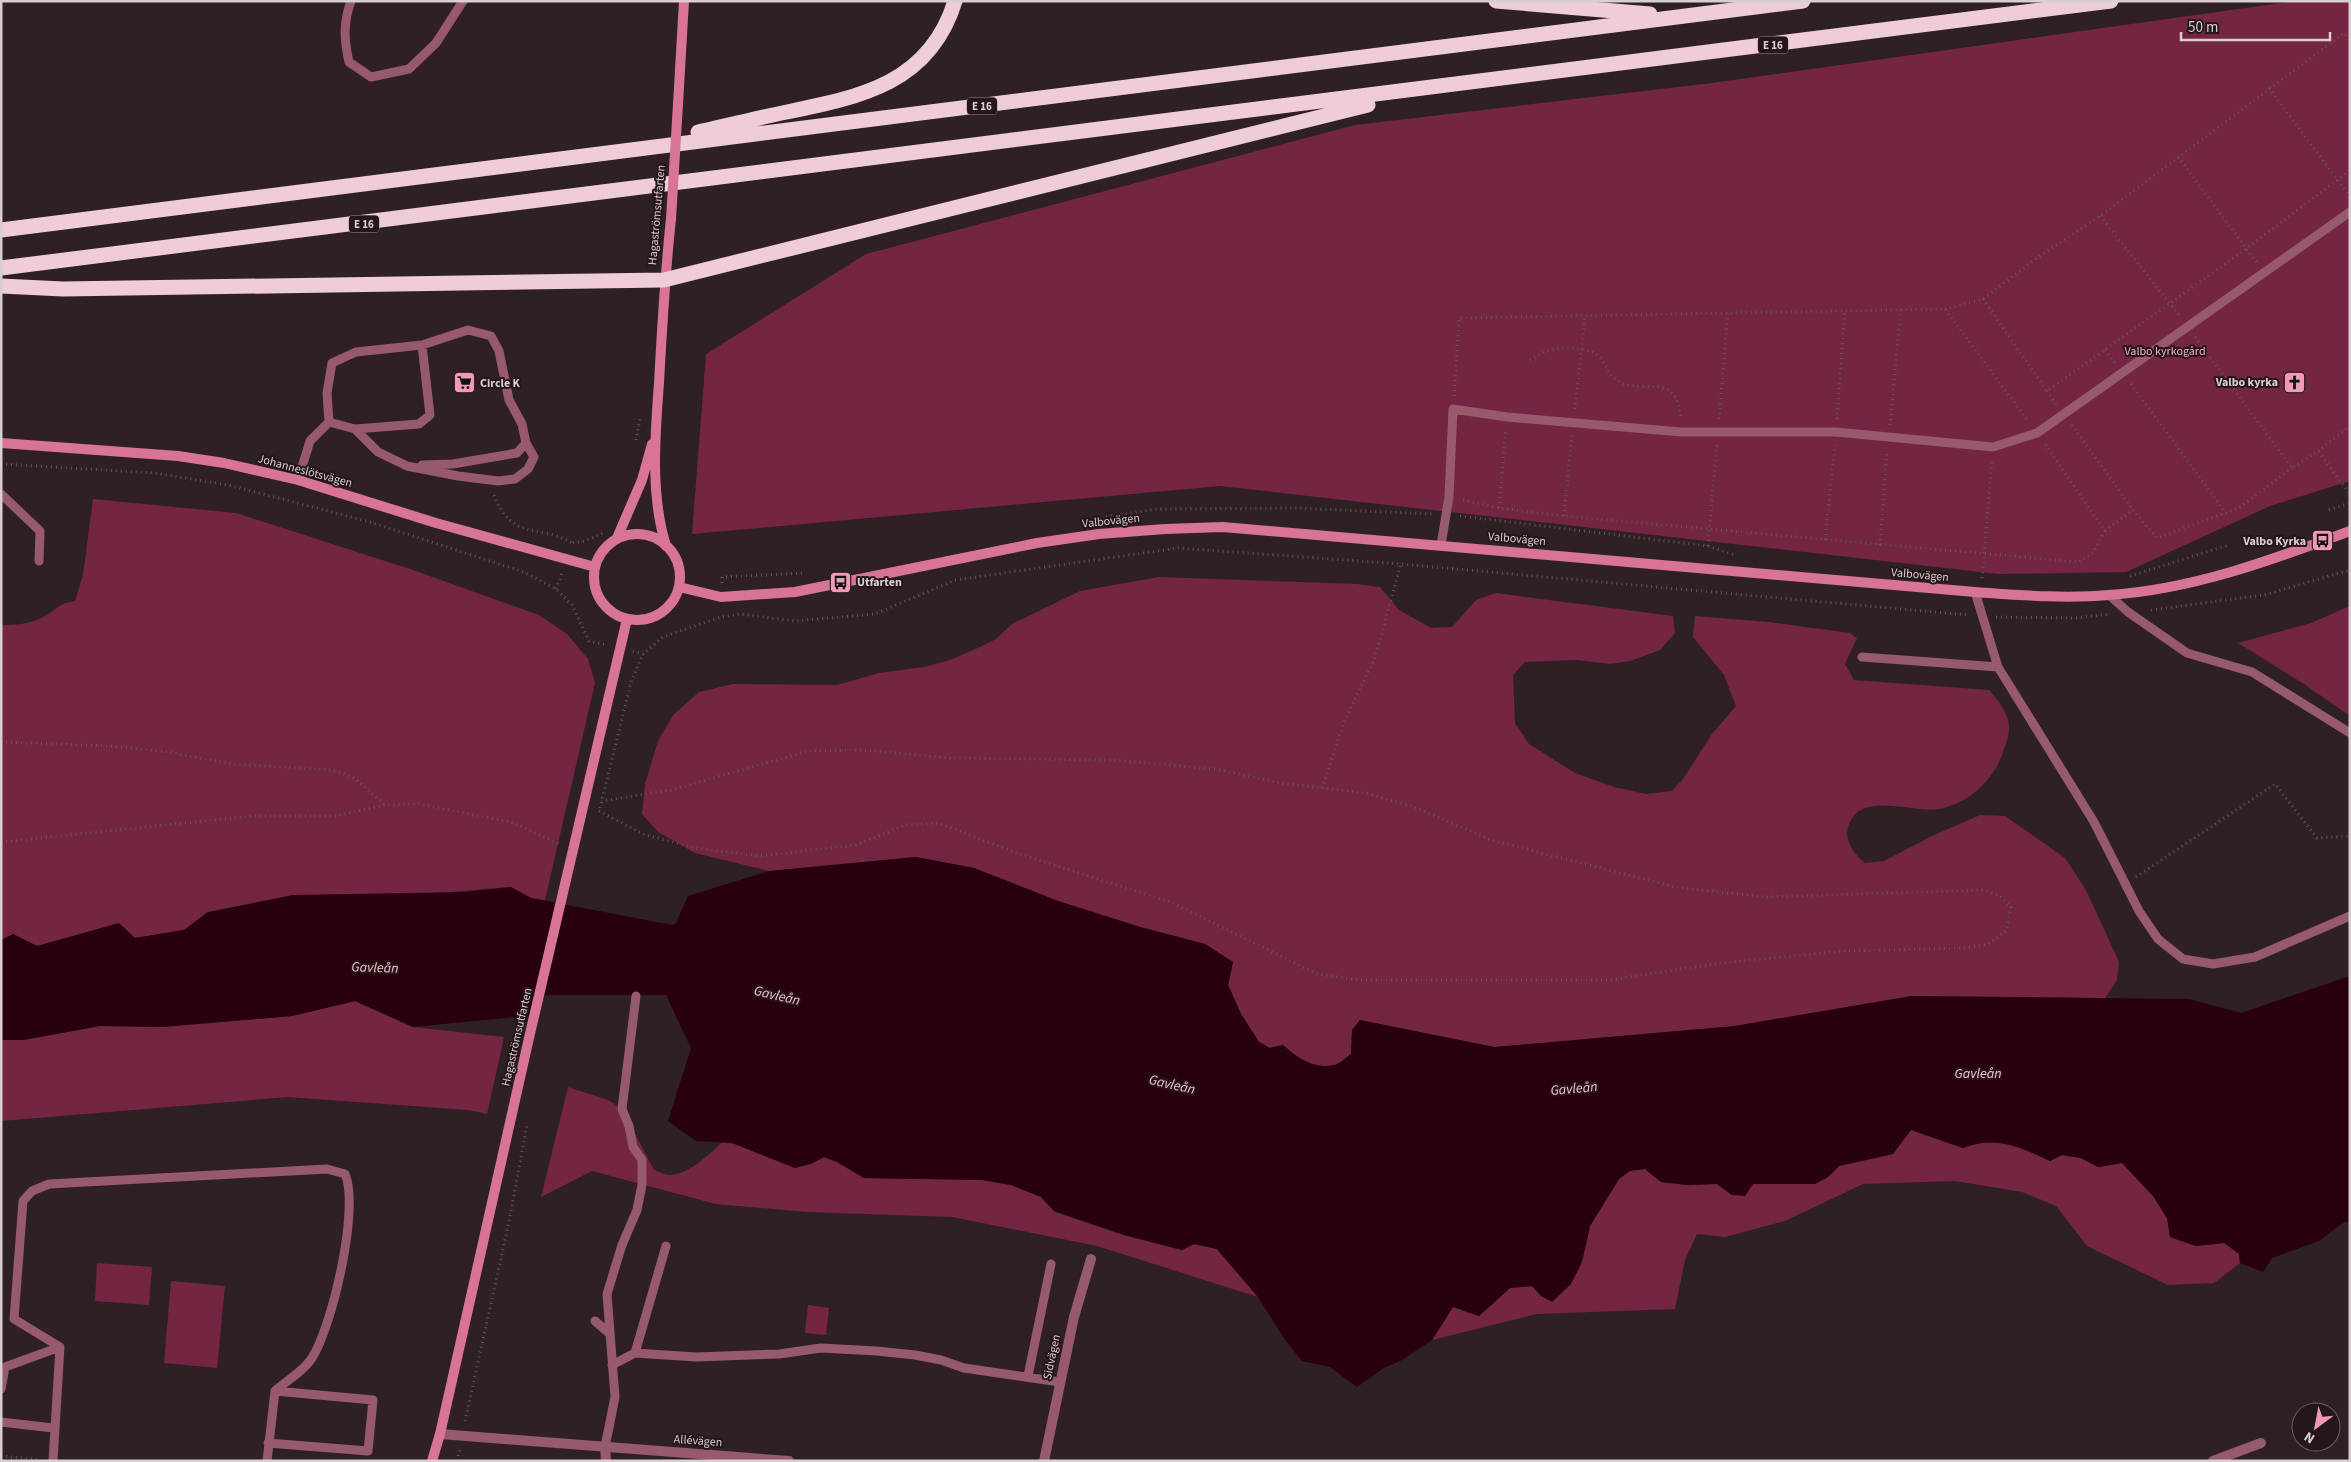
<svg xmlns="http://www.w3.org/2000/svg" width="2351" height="1462" font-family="'Source Sans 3',sans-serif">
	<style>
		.green { fill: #742543 }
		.water { fill: #28000e }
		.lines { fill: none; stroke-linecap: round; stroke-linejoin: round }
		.path { stroke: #635559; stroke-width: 3; stroke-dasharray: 1 4; stroke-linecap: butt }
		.lane { stroke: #97596c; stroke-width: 9 }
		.street { stroke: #97596c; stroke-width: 10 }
		.secondary { stroke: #d87595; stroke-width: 10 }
		.highway { stroke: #eecdd6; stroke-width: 15 }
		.secondary-bridge { stroke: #d87595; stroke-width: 10 }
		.labels { text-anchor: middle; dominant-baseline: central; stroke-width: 4; stroke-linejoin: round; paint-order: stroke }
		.shield { fill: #25161a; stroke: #a3979a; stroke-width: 1 }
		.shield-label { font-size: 11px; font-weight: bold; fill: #d9ced1 }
		.street-label { font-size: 12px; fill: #d9ced1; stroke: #25161a }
		.park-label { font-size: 12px; fill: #faacc2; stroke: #25161a }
		.poi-label { font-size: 12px; font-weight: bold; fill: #d9ced1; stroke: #25161a; text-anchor: end }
		.water-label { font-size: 14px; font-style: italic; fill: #f5c0ce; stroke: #25161a }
	</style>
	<rect width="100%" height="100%" fill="#2f2024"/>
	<path class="green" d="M2296 1H2350V481L2270 506 2126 572 1999 574 1220 486 692 534 706 354 866 254 1355 125 1712 83Z
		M93 499 236 513 413 570 539 615 567 634 588 659 595 683 545 900 530 898 511 887 208 912 184 930 135 938 37 946 13 934 1 940V625C18 625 32 624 47 615 60 607 58 604 75 601L83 575Z
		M1159 577 1357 584 1380 587 1399 610 1431 628 1452 627 1476 600 1496 593 1673 616 1675 633 1660 650 1630 661 1610 664 1577 660 1525 662 1513 675 1515 723 1529 744 1575 773 1614 787 1646 794 1672 791 1683 779 1712 734 1736 706 1724 675 1693 637 1695 616 1768 622 1850 633 1857 638 1845 664 1854 680 1989 690C1998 700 2011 716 2009 730 2009 736 2006 743 2004 749 1996 777 1973 800 1944 808 1917 816 1858 787 1848 828 1844 841 1855 855 1865 863L1884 861 1932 836 1980 815 2005 816 2065 858 2086 890 2119 962 2117 980 2105 998 1912 996 1735 1026 1494 1047 1360 1020 1352 1030 1351 1054C1346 1058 1339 1064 1334 1065 1314 1070 1296 1057 1283 1045L1270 1048 1259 1042 1241 1014 1228 985 1233 962 1205 944 1140 927 1058 901 974 868 916 857 769 871 695 853 658 832 642 814 645 784 658 741 673 715 699 692 733 684 837 685 879 673 924 667 950 660 980 647 996 639 1012 624 1080 591Z
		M2350 606V716L2304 684 2238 643 2311 623Z
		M355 1001 413 1027 504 1037 487 1114 468 1110 288 1097 1 1121V1040H23L100 1026 162 1027 292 1016Z
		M568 1087 608 1100 622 1109 654 1170C658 1171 664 1175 669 1175 686 1176 711 1154 722 1142 759 1144 785 1179 824 1157L837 1162 864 1178 982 1180 1011 1185 1041 1197 1055 1212 1124 1235 1182 1250 1194 1244 1217 1249 1258 1297 1097 1246 952 1217 808 1212 716 1204 592 1171 541 1197Z
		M1911 1130 1963 1148C1995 1135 2021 1147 2050 1161L2062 1155 2081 1158 2098 1167 2122 1163 2153 1196 2167 1218 2170 1237 2196 1246 2224 1243 2239 1254 2240 1263 2214 1283 2168 1285 2087 1246 2056 1206 2022 1192 1955 1181 1863 1184 1785 1221 1725 1237 1697 1234 1685 1260 1675 1309 1537 1314 1432 1340 1453 1307 1479 1316 1510 1288 1532 1286 1541 1296 1586 1245 1590 1226 1619 1179 1629 1171 1645 1169 1661 1182 1687 1185 1717 1184 1732 1195 1753 1184H1815L1828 1177 1839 1166 1892 1154Z
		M97 1263 152 1267 149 1305 95 1301Z
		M171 1281 225 1286 217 1368 164 1363Z
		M808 1305 829 1308 826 1335 805 1333Z"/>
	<path class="water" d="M916 857 974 868 1058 901 1140 927 1205 944 1233 962 1228 985 1241 1014 1259 1042 1270 1048 1283 1045C1296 1057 1314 1070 1334 1065 1339 1064 1346 1058 1351 1054L1352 1030 1360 1020 1494 1047 1735 1026 1912 996 2189 999 2241 1013 2350 976V1222H2344L2319 1241 2272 1258 2263 1272 2240 1263 2239 1254 2225 1243 2196 1246 2170 1237 2167 1218 2153 1196 2122 1163 2098 1167 2081 1158 2062 1155 2050 1161C2021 1147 1995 1135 1963 1148L1911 1130 1893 1154 1839 1166 1828 1177 1815 1184H1753L1745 1196 1732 1195 1717 1184 1687 1185 1661 1182 1645 1169 1630 1171 1619 1179 1590 1226 1582 1262 1571 1284 1552 1302 1541 1296 1532 1286 1510 1288 1479 1316 1453 1307 1432 1340 1402 1360 1384 1368 1357 1387 1330 1367 1302 1361 1285 1340 1258 1297 1217 1249 1194 1244 1182 1250 1124 1235 1054 1211 1041 1197 1011 1185 982 1180 864 1178 837 1162 824 1157 811 1164 795 1168 732 1143 696 1141 668 1121 691 1048 666 995H542L535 1015 413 1027 355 1001 292 1016 162 1027 100 1026 23 1040H1V940L13 934 37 946 119 923 135 938 184 930 208 912 293 895 465 892 511 887 531 898 672 925 676 923 688 896 769 871Z"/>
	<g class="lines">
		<path class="path" d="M2269 88 2350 197
			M2178 157 2257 263
			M2100 216 2180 316
			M1983 299 2047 391 2246 249 2350 170
			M1945 309 1983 299 2037 258 2100 216 2344 33 2350 42
			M2195 337 2292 468 2318 451 2350 494
			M2105 350 2115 363
			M1530 360C1538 356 1546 350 1555 349 1565 347 1587 348 1596 354 1605 361 1608 375 1618 381 1642 396 1677 369 1681 419
			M2131 384 2225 512
			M2047 391 2056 404
			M1454 396 1459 318 1945 309 2028 421
			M1575 409 1585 315
			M1719 419 1728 312
			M1837 419 1845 310
			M1890 425 1901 308
			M2072 425 2133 510
			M636 440 640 419
			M2318 451 2350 426
			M1 464 154 473 228 485 370 522 524 572 556 589 572 605 589 641 607 645
			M494 495C513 543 539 523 572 543
			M1463 500 1499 508 1564 516 2078 562 2092 554 2105 531 2045 444
			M1499 508 1506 429
			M2329 510 2350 503
			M1460 516 1708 546 1735 555
			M1564 516 1572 435
			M1106 517 1157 509 1294 508 1434 514
			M2105 531 2133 510 2157 538 2239 508 2292 468
			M1825 540 1835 445
			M573 543 585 541 603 533
			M1880 545 1887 451
			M1708 546 1717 445
			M2130 576 2229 545
			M1982 578 1992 460
			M722 583V577L805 573
			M556 589 562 573
			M2151 610 2264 595 2350 570
			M1996 617 2076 618 2110 614
			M633 651 643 654 663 637 721 617 740 614 795 621 875 614 955 580 1178 548 1401 564 1968 615
			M1 742 108 746 169 752 231 764 332 770 353 777 385 805
			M1322 788 1344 722 1374 660 1401 564
			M600 808 631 682 643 654
			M599 811 643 834 695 848 759 856 856 845 905 825 939 823 1019 854 1171 902 1317 974 1361 980H1609L1720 963 1845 951 1966 948 1988 944 2006 931 2011 907 1999 895 1982 890 1765 897 1675 887 1491 840 1414 807 1366 793 1279 783 1215 769 1113 760 950 758 861 750 808 751 671 790 602 801
			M1 842 253 816H336L385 805 420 804 514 823 559 844
			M2136 877 2275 784 2317 838 2350 836
			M465 1421 509 1222 527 1124
			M1 1456 41 1460
			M457 1461 460 1449"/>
		<path class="lane" d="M351 1C343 23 344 40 349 62L371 77 409 69 436 43 463 1
			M355 429 378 452 407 466 458 476 498 481 515 479 528 469 534 457 526 443 522 424 509 400 499 351 491 336 468 330 422 345
			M422 465 453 464 517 453 526 443
			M298 480 310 441 329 422 355 429 419 424 430 415 422 345 356 352 332 363 327 393 329 422
			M1 494 40 531 39 561
			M1441 545 1449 497 1453 409 1507 417 1681 432H1836L1993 447 2037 433 2350 212
			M1975 592 1998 667 2094 822 2139 911 2158 939 2183 959 2213 964 2255 957 2350 916
			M2109 595 2128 612 2187 653 2252 672 2350 733
			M1862 657 1998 667
			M595 1321 609 1333
			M60 1347 14 1319 23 1201 32 1191 49 1184 327 1169 345 1174C360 1208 332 1327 312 1358 304 1371 286 1381 275 1391
			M635 1353 696 1357 779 1354 821 1348 876 1351 915 1355 941 1360 964 1368 1060 1382
			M612 1365 635 1353 666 1246
			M1028 1376 1051 1264
			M1 1389 5 1367 60 1347 53 1461
			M1 1422 53 1428
			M605 1447 615 1397 607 1294 622 1245 637 1210 642 1185V1160L633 1147 629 1126 622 1109 636 996
			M267 1461 275 1391 373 1400 368 1451 268 1443"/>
		<path class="street" d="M440 1434 789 1461
			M605 1447 606 1461
			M1044 1461 1074 1317 1091 1259
			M2213 1461 2261 1443"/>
		<path class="secondary" d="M678 104 684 1
			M1 443 178 456 224 463 298 480 436 523 595 567
			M594 577a43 43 0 1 1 86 0a43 43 0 1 1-86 0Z
			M617 538 642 480 652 444
			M666 546C650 493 655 437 659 383 662 328 665 274 671 219
			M679 587 721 597 795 592 1037 543 1099 534 1165 529 1223 527 1975 592C2019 595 2064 599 2108 595 2191 590 2272 560 2350 531
			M432 1461 440 1434 529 1038 627 619"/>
		<path class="highway" d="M1496 1 1650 14
			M698 132C727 126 757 118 787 112 861 97 930 83 955 1
			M1 230 1803 1
			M1 268 2111 1
			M1 286 63 289 664 280 1368 105"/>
		<path class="secondary-bridge" d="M671 219 678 104"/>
	</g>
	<defs>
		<symbol id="church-square" viewBox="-11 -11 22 22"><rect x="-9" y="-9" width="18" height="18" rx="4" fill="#f19ab4" stroke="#25161a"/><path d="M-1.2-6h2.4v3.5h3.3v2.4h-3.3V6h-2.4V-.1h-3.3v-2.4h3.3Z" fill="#111"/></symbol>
		<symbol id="supermarket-square" viewBox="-11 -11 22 22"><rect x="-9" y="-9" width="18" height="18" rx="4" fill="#f19ab4" stroke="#25161a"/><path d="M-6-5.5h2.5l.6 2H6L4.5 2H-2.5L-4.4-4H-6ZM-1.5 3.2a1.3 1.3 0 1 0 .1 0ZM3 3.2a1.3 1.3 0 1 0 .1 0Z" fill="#111"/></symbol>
		<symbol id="bus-square" viewBox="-11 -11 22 22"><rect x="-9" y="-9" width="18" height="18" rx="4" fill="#f19ab4" stroke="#25161a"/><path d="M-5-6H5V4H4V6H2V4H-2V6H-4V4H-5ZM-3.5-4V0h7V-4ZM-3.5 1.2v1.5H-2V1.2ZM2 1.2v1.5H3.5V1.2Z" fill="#111"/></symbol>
	</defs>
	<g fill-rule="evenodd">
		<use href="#church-square" x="2282" y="370" width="25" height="25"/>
		<use href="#supermarket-square" x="452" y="370" width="25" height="25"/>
		<use href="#bus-square" x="2310" y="528" width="25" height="25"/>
		<use href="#bus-square" x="828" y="570" width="25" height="25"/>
	</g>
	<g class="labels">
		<g class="shield">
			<rect x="1758" y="36.5" width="30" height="17" rx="4"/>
			<rect x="967" y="97.5" width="30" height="17" rx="4"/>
			<rect x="349" y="215.5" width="30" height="17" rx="4"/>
		</g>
		<g class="shield-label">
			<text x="1773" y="45">E 16</text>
			<text x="982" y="106">E 16</text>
			<text x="364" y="224">E 16</text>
		</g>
		<g class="street-label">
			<text transform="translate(657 215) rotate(-85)">Hagaströmsutfarten</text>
			<text transform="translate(305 471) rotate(15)">Johanneslötsvägen</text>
			<text transform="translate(1111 521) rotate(-6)">Valbovägen</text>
			<text transform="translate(1517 539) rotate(5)">Valbovägen</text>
			<text transform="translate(1920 575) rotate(5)">Valbovägen</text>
			<text transform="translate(517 1037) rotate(-77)">Hagaströmsutfarten</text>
			<text transform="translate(1052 1357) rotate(-78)">Sidvägen</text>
			<text transform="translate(698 1441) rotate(4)">Allévägen</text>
		</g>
		<g class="park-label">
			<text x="2165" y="351">Valbo kyrkogård</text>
		</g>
		<g class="poi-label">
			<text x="2278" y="382">Valbo kyrka</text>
			<text x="480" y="383" text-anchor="start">Circle K</text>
			<text x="2306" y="541">Valbo Kyrka</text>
			<text x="857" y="582" text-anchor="start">Utfarten</text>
		</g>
		<g class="water-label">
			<text transform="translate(375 968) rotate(2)">Gavleån</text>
			<text transform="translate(777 996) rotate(13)">Gavleån</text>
			<text x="1978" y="1074">Gavleån</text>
			<text transform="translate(1172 1085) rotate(13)">Gavleån</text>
			<text transform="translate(1574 1089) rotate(-5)">Gavleån</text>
		</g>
	</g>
	<rect width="2351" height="1462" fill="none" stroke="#d9ced1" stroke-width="5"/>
	<g transform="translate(2316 1427) rotate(212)"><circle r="24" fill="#25161a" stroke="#6d6063"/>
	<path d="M0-4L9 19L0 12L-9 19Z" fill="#f19ab4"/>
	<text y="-8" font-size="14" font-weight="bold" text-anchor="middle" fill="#d9ced1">N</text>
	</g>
	<path d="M2181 32v8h149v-8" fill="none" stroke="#d9ced1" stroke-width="2.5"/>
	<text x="2188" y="32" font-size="15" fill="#d9ced1" stroke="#25161a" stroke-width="4" paint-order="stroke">50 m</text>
</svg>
